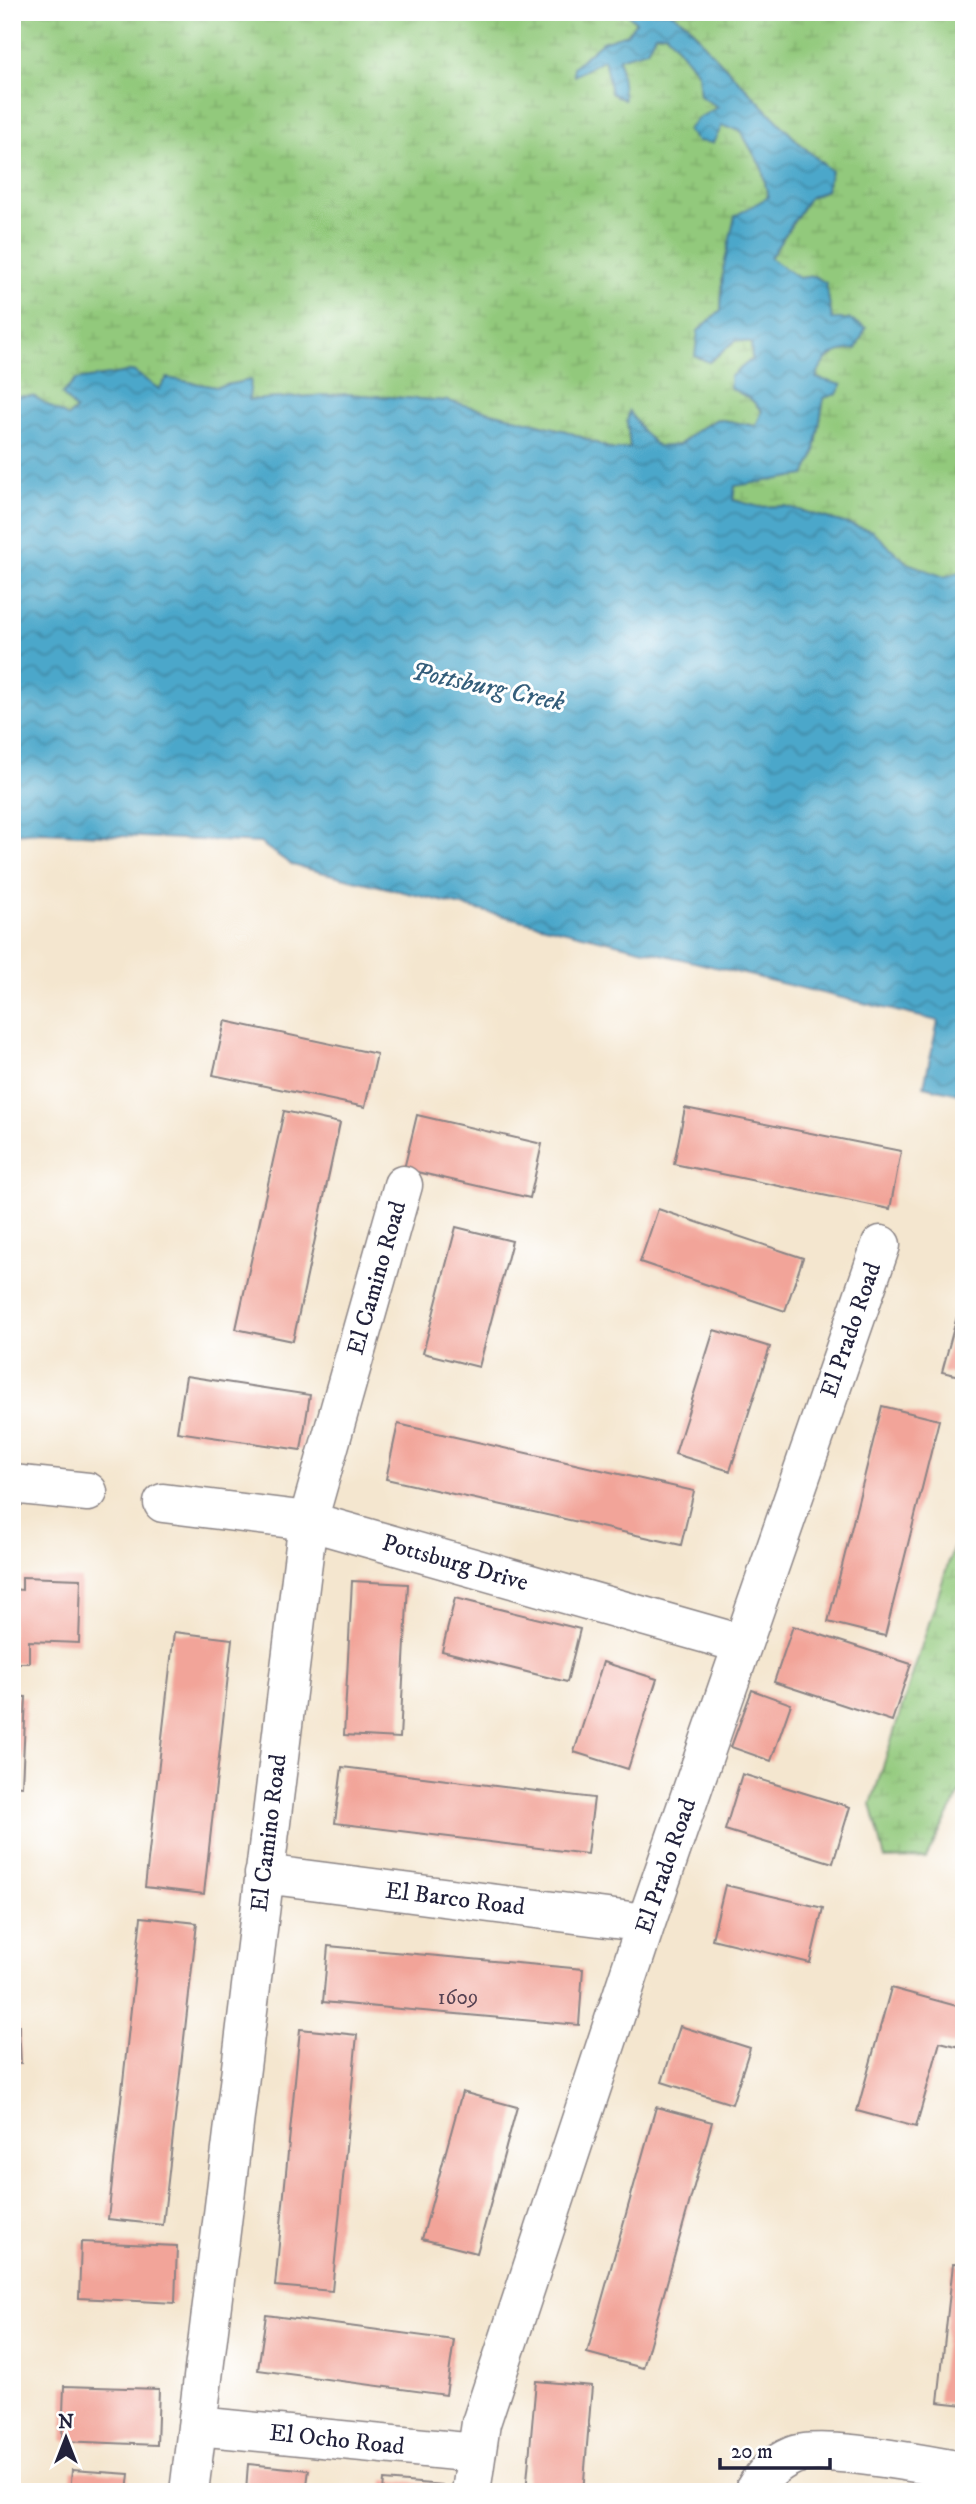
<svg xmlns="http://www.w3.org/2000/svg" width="976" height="2504" font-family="'IM FELL DW Pica',serif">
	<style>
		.wetland { fill: url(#wetland-marsh); stroke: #5a765b; stroke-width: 2 }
		.water { fill: url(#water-waves); stroke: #376482; stroke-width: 2 }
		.building { fill: #f2a499 }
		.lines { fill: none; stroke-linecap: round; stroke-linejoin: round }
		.minor-casing { stroke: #8b8485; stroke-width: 41 }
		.minor { stroke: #fff; stroke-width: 38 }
		.labels { text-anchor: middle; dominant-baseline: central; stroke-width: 6; stroke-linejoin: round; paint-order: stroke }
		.number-label { font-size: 21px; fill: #564252 }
		.street-label { font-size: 24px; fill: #22223b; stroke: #fff }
		.water-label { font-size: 26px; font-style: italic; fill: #355e7b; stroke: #fff }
	</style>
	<defs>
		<pattern id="wetland-marsh" width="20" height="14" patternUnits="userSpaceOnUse" patternTransform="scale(1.75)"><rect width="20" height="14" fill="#92c97b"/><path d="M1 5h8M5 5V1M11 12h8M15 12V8" fill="none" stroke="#7eac6b"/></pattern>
		<pattern id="water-waves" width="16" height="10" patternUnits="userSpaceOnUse" patternTransform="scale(1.75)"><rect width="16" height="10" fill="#4ca7ca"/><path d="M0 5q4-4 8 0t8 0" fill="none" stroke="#3f88a5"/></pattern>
	</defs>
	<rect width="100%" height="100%" fill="#fff"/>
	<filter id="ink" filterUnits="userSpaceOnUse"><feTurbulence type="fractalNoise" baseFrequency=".0143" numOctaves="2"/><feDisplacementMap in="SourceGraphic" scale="14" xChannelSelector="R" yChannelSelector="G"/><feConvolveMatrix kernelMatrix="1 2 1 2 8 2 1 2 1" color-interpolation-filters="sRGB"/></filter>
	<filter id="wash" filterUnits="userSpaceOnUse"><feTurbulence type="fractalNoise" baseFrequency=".00686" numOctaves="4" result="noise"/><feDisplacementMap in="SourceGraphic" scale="28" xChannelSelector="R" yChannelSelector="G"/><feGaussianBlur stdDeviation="1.57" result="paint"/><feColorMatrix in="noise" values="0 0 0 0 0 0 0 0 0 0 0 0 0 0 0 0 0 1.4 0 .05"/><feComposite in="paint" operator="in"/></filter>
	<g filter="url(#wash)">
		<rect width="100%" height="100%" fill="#f4e6cf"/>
		<path class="wetland" d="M12 12H626L636 22 627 34 602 42 574 76 605 58 611 93 623 99 619 58 647 50 655 34 666 33 698 73 700 96 718 107 697 119 740 130 762 168 768 197 723 270 721 310 698 331 709 362 737 340 751 343 752 359 730 377 762 411 756 426 717 419 697 430 679 445 658 447 643 432 627 422 630 449 614 450 566 431 448 401 347 394 248 400 250 380 216 387 167 378 159 390 76 410 67 417 33 396H12Z
			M670 12H964V571L944 577 907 563 872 531 785 506 759 507 733 500 734 486 814 456 824 397 841 385 816 378 822 362 843 349 849 319H831L814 276 799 278 770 258 809 198 826 190 831 171 798 142 709 50 689 24Z
			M964 1514V1785L926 1858 885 1859 871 1804Z"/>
		<path class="water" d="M626 12H670L688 24 709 50 798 142 831 171 826 190 809 198 770 258 799 278 814 276 826 283 832 319H849L866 328 856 349C834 350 823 357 816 378L842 385 837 394 824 398 814 456 805 475 735 486 733 500 759 507 785 506 872 531 907 563 944 577 964 571V1067L959 1094 924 1086 938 1021 292 865 260 843 42 832 12 834V396H33L68 417 76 410 62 394 76 380 133 371 159 389 167 378 216 387 251 380 249 400 347 394 448 401 566 431 613 450 630 448 627 422 629 411 643 432 658 447 679 445 697 430 717 419 756 426 762 411 751 399 730 388V377L752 359 751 343 736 340 709 362 695 356 698 331 721 310 723 270 735 216 768 197 762 168 740 130 722 126 713 143 697 141 687 130 697 119 718 107 700 96 698 73 666 33 655 34 647 50 619 58 624 100 611 93 604 59 574 76 573 67 602 42 627 34 636 22Z"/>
		<g id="blocks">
			<path class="building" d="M225 1021 377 1054 365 1107 213 1075Z
				M685 1108 901 1151 890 1209 674 1164Z
				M284 1111 340 1123 293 1341 236 1329Z
				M417 1115 542 1144 530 1198 404 1169Z
				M658 1209 803 1258 785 1311 640 1262Z
				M456 1227 512 1241 479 1367 423 1353Z
				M963 1294H964V1377L942 1372Z
				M714 1330 770 1347 730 1471 675 1454Z
				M186 1376 310 1395 301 1450 177 1432Z
				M882 1406 939 1420 885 1636 828 1622Z
				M398 1424 694 1491 681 1545 386 1479Z
				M22 1577 81 1579 79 1643 29 1641V1663H12V1589L22 1590Z
				M352 1581 408 1584 400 1738 344 1735Z
				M455 1598 580 1629 567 1682 442 1651Z
				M793 1626 911 1664 892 1721 774 1682Z
				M174 1632 232 1639 204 1894 145 1887Z
				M603 1662 657 1679 628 1769 574 1752Z
				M752 1690 791 1704 771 1761 731 1747Z
				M12 1696 26 1697 22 1786 12 1785Z
				M342 1767 594 1798 587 1854 335 1823Z
				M742 1774 850 1807 833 1863 725 1830Z
				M725 1885 823 1908 810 1963 712 1939Z
				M141 1917 197 1923 163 2225 108 2219Z
				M328 1946 583 1969 579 2025 323 2002Z
				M891 1988 964 2008V2048L940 2042 916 2127 857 2111Z
				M12 2025H19L21 2063H12Z
				M680 2026 750 2048 732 2104 662 2082Z
				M300 2029 357 2035 332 2291 275 2286Z
				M462 2092 517 2107 477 2253 422 2239Z
				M656 2107 712 2122 643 2368 587 2353Z
				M81 2242 177 2246 175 2303 79 2298Z
				M953 2264 964 2265V2405L938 2402Z
				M266 2315 454 2340 446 2395 258 2370Z
				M536 2381 592 2386 583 2492H526Z
				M64 2386 159 2389 157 2445 62 2441Z
				M248 2464 309 2470 306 2492H246Z
				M72 2470 129 2474 127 2492H70Z
				M384 2480 442 2485 441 2492H383Z"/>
		</g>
	</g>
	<g filter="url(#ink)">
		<use href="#blocks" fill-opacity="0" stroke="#8b8485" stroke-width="2"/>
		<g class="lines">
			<defs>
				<path id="minor" d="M12 1484 88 1492
					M163 1503 308 1521 742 1644
					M264 1874 646 1923
					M197 2426 476 2453
					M189 2492 308 1521 403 1185
					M471 2492 481 2423 646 1923 881 1245
					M753 2492C762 2476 775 2463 792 2456 818 2443 930 2466 964 2471"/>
			</defs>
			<use href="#minor" class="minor-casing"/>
			<use href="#minor" class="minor"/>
		</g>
	</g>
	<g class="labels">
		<g class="number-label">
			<text x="458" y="1998">1609</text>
		</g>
		<g class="street-label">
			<text transform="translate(377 1278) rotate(-74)">El Camino Road</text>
			<text transform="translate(851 1330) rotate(-71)">El Prado Road</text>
			<text transform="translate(455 1563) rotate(16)">Pottsburg Drive</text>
			<text transform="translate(269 1833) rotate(-83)">El Camino Road</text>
			<text transform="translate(666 1866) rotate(-71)">El Prado Road</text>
			<text transform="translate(455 1899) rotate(7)">El Barco Road</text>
			<text transform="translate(337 2440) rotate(6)">El Ocho Road</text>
		</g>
		<g class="water-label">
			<text transform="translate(488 687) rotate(12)">Pottsburg Creek</text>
		</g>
	</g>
	<rect width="976" height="2504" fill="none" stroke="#fff" stroke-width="42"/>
	<g transform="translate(66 2438)" stroke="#ffffff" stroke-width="5" paint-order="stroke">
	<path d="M0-5L12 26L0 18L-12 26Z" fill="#22223b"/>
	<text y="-10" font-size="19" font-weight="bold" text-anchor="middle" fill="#22223b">N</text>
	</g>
	<path d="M720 2458v10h110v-10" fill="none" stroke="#22223b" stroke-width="3.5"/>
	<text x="731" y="2458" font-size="21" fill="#22223b" stroke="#ffffff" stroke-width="5" paint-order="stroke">20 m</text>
</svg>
